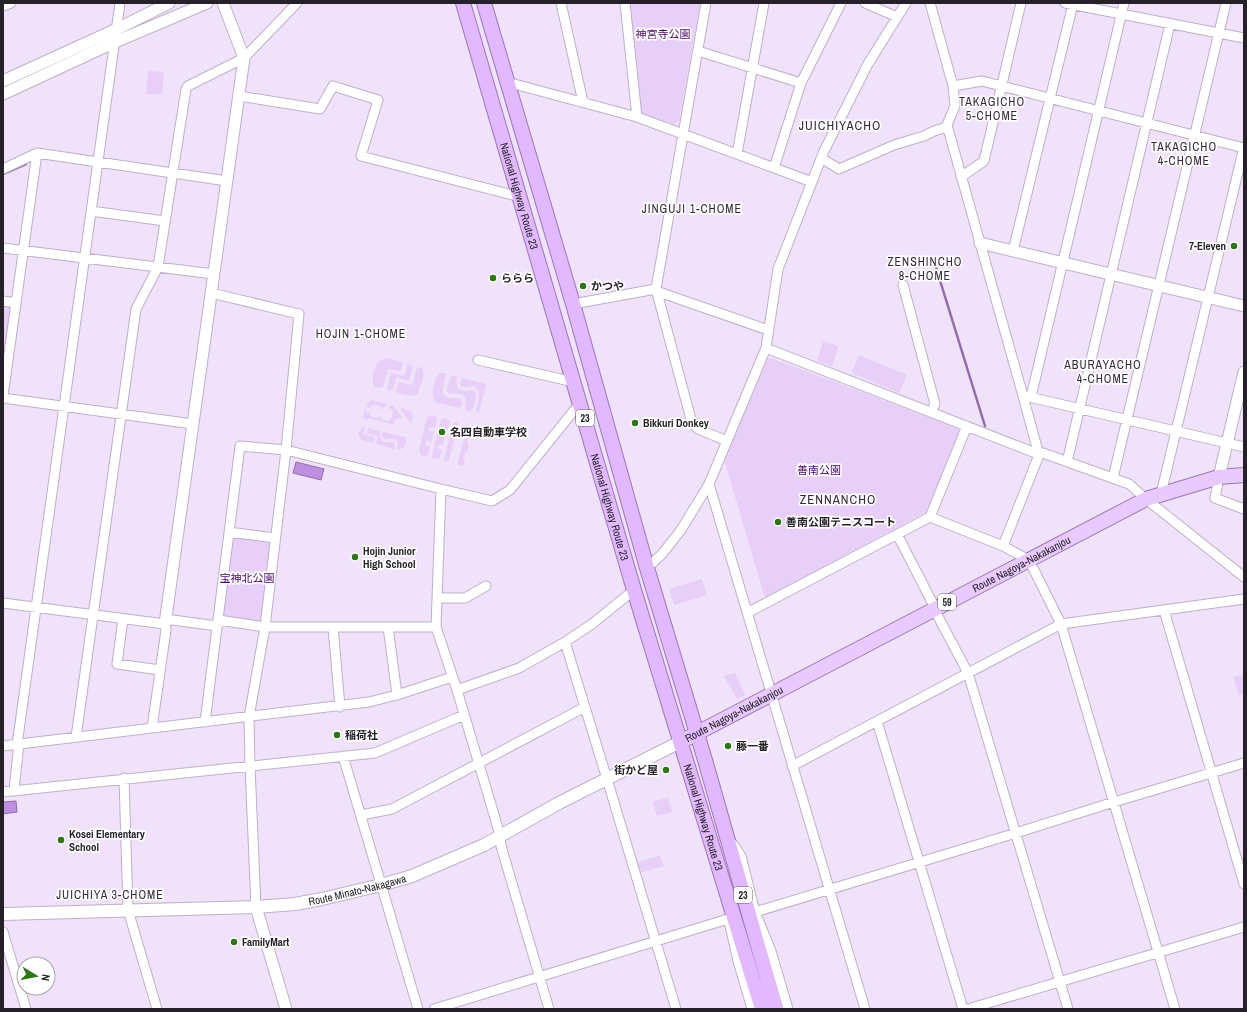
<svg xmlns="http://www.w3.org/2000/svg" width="1247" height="1012" font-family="'Archivo Narrow','Noto Sans JP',sans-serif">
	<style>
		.green { fill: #e7cff8 }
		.water { fill: #bf8fdf; stroke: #916ea8 }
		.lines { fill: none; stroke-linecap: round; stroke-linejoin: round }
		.stream { stroke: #916ea8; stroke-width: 2.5 }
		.minor-casing { stroke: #bdb0c7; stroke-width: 11 }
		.tertiary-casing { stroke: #bdb0c7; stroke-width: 13 }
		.secondary-casing { stroke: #bdb0c7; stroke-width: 14 }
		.primary-casing { stroke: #9b77b3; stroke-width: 16 }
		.trunk-casing { stroke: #9b77b3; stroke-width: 16 }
		.minor { stroke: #fff; stroke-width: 9 }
		.tertiary { stroke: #fff; stroke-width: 11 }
		.secondary { stroke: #fff; stroke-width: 12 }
		.primary { stroke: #e9cafe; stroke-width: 14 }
		.trunk { stroke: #e2b8fe; stroke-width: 14 }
		.poi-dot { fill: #2f7619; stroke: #fff; stroke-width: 1.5 }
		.labels { text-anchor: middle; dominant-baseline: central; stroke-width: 3.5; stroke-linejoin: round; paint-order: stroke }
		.shield { fill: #fff; stroke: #676469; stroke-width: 1 }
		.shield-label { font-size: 10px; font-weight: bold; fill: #262129 }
		.park-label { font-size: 11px; fill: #4c086b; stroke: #fff }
		.street-label { font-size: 11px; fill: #262129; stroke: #fff }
		.poi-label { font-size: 11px; font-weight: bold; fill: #262129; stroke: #fff; text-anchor: start }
		.neighbourhood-label { font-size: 12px; letter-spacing: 1px; fill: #33293a; stroke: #fff }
		.quarter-label { font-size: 13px; letter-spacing: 1px; fill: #33293a; stroke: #fff }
	</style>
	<rect width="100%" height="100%" fill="#f0e2fa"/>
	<path class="green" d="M630 3H700L679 121 674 124 643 114 641 111Z
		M148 71 164 72 162 94H146Z
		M3 303 10 304 11 308 3 369Z
		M823 341 839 346 832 366 817 361Z
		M859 355 907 375 899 393 852 373Z
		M387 358 403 363 401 371 388 369 383 387 380 388 374 387C371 381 374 367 378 362 381 360 384 359 387 358Z
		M771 358 957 428 960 431 926 512 765 598 724 459 768 359Z
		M408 364 413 366 409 381 396 377 393 389 391 391 388 390 387 388 391 373 404 376Z
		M417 367 422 368 424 373 418 394 413 396 397 393 396 391 399 382 412 385Z
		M440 373H444L446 374 443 388V394L449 398H460L462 402 460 408 435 402C430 395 434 379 440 373Z
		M452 375 457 377C455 390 460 393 472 390L476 393 473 408 471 411 465 410V409L466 400C463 392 457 394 450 394L447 391V387Z
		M462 378 486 384 479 413 476 411C478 402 483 392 474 386L465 387 461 386 460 383Z
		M372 400 387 404 385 407 383 408 382 410 380 407C377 404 373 404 370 408L366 406 368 402Z
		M391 405 394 406 402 418 401 419 396 418 394 425 369 418 367 420 363 418 364 411 369 412 370 414 373 418H378L380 416 383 420 388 421C393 418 393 415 392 410L389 408Z
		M399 407 412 412 413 417 411 424Z
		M432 416 437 417V419L435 428 429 427V431L434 432 431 442 426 441 425 445 430 447 428 455 426 456 421 455 419 450 426 421 428 417Z
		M443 418 449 420 450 422 447 430H441L440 434 445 436 443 445H438L437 448 442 450 439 459 432 458V456L441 420Z
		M455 422 458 423V425L449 460 446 461H444V459L453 424Z
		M468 426H472L473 429 472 436 469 435 467 443 469 444 467 452H465L463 460H465L464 464 461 466 458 464V461L467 428Z
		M362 427H365L363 434 374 437 373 443C364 441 353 439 362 427Z
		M368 428 380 431V438L383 442H394L395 444 394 449 376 444 378 436 367 433Z
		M383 432 405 437 406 440C405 446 404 450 397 449L398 444 396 440C392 437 389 440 384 439L382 436Z
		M233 536 268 539 272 543 262 618 259 621 225 617 222 614Z
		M702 579 707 595 674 605 669 589Z
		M735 673 745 695 737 699 724 676Z
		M1244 675V693L1239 695 1233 677Z
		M668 797 672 812 657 816 653 802Z
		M660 855 664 866 639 873 636 863Z"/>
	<path class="water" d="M296 462 324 469 321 480 293 473Z
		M16 801 17 812 3 814V802Z"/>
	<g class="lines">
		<path class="stream" d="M3 174 26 164
			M934 261 985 426"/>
		<defs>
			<path id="minor" d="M561 3 583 102
				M625 3 637 117
				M706 3 656 289 692 423 698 429 727 441
				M865 3 897 17
				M930 3 953 86 955 106 947 125 1023 396 1039 455 1003 546
				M1065 3 1244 38
				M3 6 11 3
				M698 51 801 83
				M507 82 637 117 812 182
				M953 86 982 81 1244 148
				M239 96 320 109 333 86 378 100 361 156 520 197
				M737 154 764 3
				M821 158 839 169 894 145 924 136 934 131 947 127
				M774 168 801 83 841 3
				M3 169 37 153 227 181
				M961 177 984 161 1021 3
				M91 211 165 221
				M3 248 214 274
				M1013 251 1073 4
				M903 285 935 404 931 412
				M656 291 768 330
				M211 293 299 314 286 450 265 627 249 717 250 766 256 907
				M3 301 16 303
				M573 304 656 289
				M766 348 1038 454 1043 453 1129 484 1146 499 1244 577
				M478 360 574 382
				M3 396 37 153
				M1025 396 1244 447
				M1031 397 1124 3
				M3 398 193 424
				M1067 462 1170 24
				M1219 477 1215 498 1244 509
				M1113 478 1226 3
				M709 484 865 1009
				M441 489 436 627 457 690 500 835 501 846 549 1009
				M1161 494 1244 147
				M930 517 1003 546 1029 560 1061 624 1175 1009
				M229 532 275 538
				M897 534 935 608
				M647 568 662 554 681 530 709 484 766 348 778 269 824 151 868 64 906 3
				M437 598H465L486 586
				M3 603 165 624 166 630 152 728
				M934 609 968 673 1068 1009
				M1164 610 1244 884
				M747 613 930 517 967 426
				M123 619 117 664 160 670
				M165 619 217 626
				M218 620 265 627H436
				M333 627 340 707
				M388 627 397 695
				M565 642 607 779 676 1009
				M457 690 519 668 565 642 592 624 634 590
				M877 721 963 1009
				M205 722 240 446 286 450 441 489 492 501 510 490 580 403
				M76 737 136 309 158 267 186 89 188 86 244 58 297 3
				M17 745 120 3
				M3 746 369 702 397 695 452 677
				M343 756 418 1009
				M792 766 1061 624 1244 599
				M124 778 128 910 157 1009
				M14 790 19 744
				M3 792 375 753 464 715
				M361 815 392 809 585 707
				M733 844 741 856 755 912 771 951 788 1009
				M755 912 1016 833 1114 802 1244 763
				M729 921 738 961 752 1009
				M3 932 26 1009
				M434 1009 728 919
				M968 1009 1244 927"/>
			<path id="tertiary" d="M3 81 117 29 169 3
				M3 94 115 42 207 3
				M980 243 1244 306
				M1219 477 1244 372
				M165 624 244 58 223 3
				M256 907 286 1009"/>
			<g id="secondary">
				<path id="s1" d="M3 914 256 907 295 904 322 899 381 885 412 876 484 845 559 803 680 742"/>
			</g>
			<g id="primary">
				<path id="s2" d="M680 742 1146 499 1219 477 1244 475"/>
			</g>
			<g id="trunk">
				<path id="s3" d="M463 3 634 590 762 1009"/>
				<path d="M484 3 573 304 647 568 705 760 776 1009"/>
			</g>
		</defs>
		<use href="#minor" class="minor-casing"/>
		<use href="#tertiary" class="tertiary-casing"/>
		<use href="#secondary" class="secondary-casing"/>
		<use href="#primary" class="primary-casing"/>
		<use href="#trunk" class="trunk-casing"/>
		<use href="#minor" class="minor"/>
		<use href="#tertiary" class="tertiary"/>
		<use href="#secondary" class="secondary"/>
		<use href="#primary" class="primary"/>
		<use href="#trunk" class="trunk"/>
	</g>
	<g class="poi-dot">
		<circle cx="1234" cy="246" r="4"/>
		<circle cx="493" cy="278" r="4"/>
		<circle cx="583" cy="286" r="4"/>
		<circle cx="635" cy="423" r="4"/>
		<circle cx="442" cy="432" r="4"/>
		<circle cx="778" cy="522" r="4"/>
		<circle cx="355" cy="557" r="4"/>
		<circle cx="337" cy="735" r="4"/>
		<circle cx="728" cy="746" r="4"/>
		<circle cx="666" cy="770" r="4"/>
		<circle cx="61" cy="840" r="4"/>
		<circle cx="234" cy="942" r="4"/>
	</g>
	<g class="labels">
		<g class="shield">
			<rect x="576" y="410" width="18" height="16" rx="3"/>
			<rect x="938" y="594" width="18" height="16" rx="3"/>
			<rect x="734" y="887" width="18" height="16" rx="3"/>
		</g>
		<g class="shield-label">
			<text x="585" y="418">23</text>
			<text x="947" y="602">59</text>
			<text x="743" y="895">23</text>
		</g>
		<g class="park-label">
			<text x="663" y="34">神宮寺公園</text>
			<text x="819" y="470">善南公園</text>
			<text x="247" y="578">宝神北公園</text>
		</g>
		<g class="street-label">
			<text stroke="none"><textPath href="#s3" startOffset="201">National Highway Route 23</textPath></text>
			<text stroke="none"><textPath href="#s3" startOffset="525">National Highway Route 23</textPath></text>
			<text stroke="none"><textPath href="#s2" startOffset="385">Route Nagoya-Nakakanjou</textPath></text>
			<text stroke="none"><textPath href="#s2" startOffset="61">Route Nagoya-Nakakanjou</textPath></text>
			<text stroke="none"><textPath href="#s3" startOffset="849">National Highway Route 23</textPath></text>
			<text stroke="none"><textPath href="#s1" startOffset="356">Route Minato-Nakagawa</textPath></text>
		</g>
		<g class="poi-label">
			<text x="1226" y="246" text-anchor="end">7-Eleven</text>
			<text x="501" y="278">ららら</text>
			<text x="591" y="286">かつや</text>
			<text x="643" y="423">Bikkuri Donkey</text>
			<text x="450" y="432">名四自動車学校</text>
			<text x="786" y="522">善南公園テニスコート</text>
			<text x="363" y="551">Hojin Junior<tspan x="363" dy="13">High School</tspan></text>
			<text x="345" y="735">稲荷社</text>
			<text x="736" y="746">藤一番</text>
			<text x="658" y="770" text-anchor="end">街かど屋</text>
			<text x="69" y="834">Kosei Elementary<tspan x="69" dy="13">School</tspan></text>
			<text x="242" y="942">FamilyMart</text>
		</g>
		<g class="neighbourhood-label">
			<text x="992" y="102">TAKAGICHO<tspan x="992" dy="14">5-CHOME</tspan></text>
			<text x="1184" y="147">TAKAGICHO<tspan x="1184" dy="14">4-CHOME</tspan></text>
			<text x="692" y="209">JINGUJI 1-CHOME</text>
			<text x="925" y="262">ZENSHINCHO<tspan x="925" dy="14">8-CHOME</tspan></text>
			<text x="361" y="334">HOJIN 1-CHOME</text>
			<text x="1103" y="365">ABURAYACHO<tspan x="1103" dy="14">4-CHOME</tspan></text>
			<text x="110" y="895">JUICHIYA 3-CHOME</text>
		</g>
		<g class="quarter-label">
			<text x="840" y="125">JUICHIYACHO</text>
			<text x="838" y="499">ZENNANCHO</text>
		</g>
	</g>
	<rect width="1247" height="1012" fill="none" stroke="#262129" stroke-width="8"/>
	<g transform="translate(36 976) rotate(100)"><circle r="19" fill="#ffffff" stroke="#a8a6a9"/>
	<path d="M0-3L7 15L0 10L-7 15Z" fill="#2f7619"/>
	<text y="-6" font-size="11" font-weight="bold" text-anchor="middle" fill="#262129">N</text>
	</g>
</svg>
